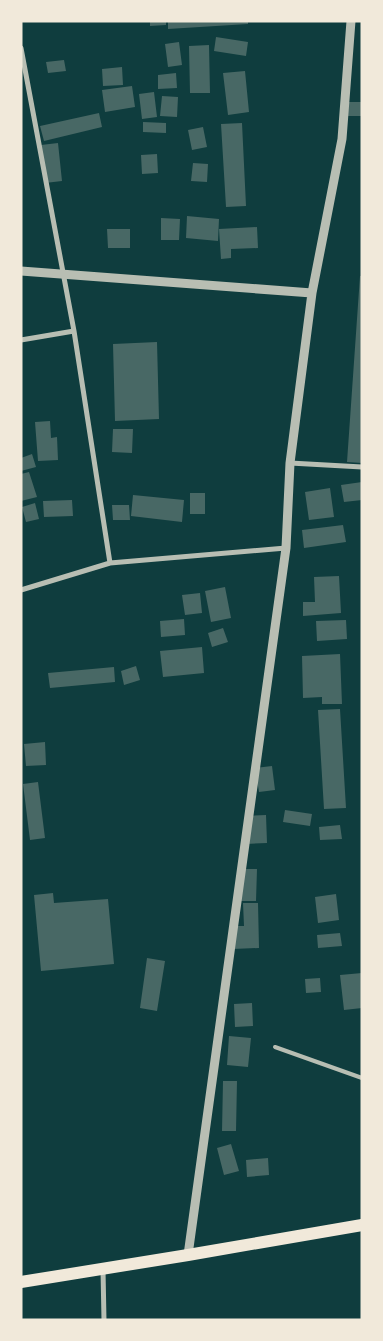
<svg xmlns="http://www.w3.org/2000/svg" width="383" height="1341" font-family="Mulish,sans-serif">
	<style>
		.building { fill: #486865 }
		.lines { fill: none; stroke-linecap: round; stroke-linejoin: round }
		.service { stroke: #b8beb3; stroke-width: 4 }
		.minor { stroke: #b8beb3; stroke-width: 5 }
		.tertiary { stroke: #b8beb3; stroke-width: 9 }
		.primary { stroke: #f1e9da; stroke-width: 12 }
	</style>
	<rect width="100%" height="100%" fill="#0f3d3e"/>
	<path class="building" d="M150 21H166V25L150 26Z
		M168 21H248V24L168 29Z
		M216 37 248 42 246 56 214 51Z
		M179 42 182 65 168 67 165 44Z
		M209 45 210 93H190L189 46Z
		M64 60 66 71 48 73 46 62Z
		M122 67 123 85 103 86 102 69Z
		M245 71 249 112 228 115 223 73Z
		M176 73 177 88 158 89V75Z
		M132 86 135 107 105 112 102 90Z
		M154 92 157 117 142 119 139 94Z
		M162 96 178 97 177 117 160 116Z
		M347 102H362V116H347Z
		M99 113 102 127 44 141 40 126Z
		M143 122 166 123V133L143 132Z
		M242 123 246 206 226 207 221 124Z
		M203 127 207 147 192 150 188 130Z
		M58 143 62 181 45 183 41 145Z
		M157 154 158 173 142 174 141 155Z
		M193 163 208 164 207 182 191 181Z
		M187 216 219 219 218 241 186 238Z
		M161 218 180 219 179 240H161Z
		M257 227 258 248 231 249V258L221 259 219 229Z
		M107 229H130V248H108Z
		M360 276H362V463L347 462Z
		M157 342 159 419 115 421 113 344Z
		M50 421 51 438 57 437 58 460 38 461 35 422Z
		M113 429H133L132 453 112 452Z
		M32 454 36 467 21 471V458Z
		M29 472 37 497 21 501V474Z
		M362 482V500L344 502 341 485Z
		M330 488 334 517 309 520 305 492Z
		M190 493H205V514H190Z
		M133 495 184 500 182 522 131 516Z
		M72 500 73 516 44 517 43 501Z
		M35 503 39 519 26 522 22 507Z
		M112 505H129L130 520H113Z
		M343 525 346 542 304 548 302 530Z
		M339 576 341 613 303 616V602H315L314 577Z
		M225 587 231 618 211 622 205 591Z
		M200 593 202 613 185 615 182 595Z
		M184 619 185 635 161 637 160 621Z
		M346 620 347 639 317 641 316 621Z
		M223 628 228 642 212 647 208 633Z
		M202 647 204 673 163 677 160 651Z
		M340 654 342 704H322V697L303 698 302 656Z
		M136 666 140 680 124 685 121 671Z
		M114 667 115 682 50 688 48 673Z
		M340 709 346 808 324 809 318 710Z
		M45 742 46 765 26 766 24 744Z
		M272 766 275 790 259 792 255 768Z
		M38 782 45 838 30 840 23 784Z
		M285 810 312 814 310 826 283 822Z
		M266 815 267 843 246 844 245 816Z
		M340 825 342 839 320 840 319 827Z
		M239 869H257L256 901H238Z
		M53 893 54 903 108 899 114 964 41 971 34 895Z
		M336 894 339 920 318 923 315 897Z
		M243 903H258L259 948 233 949 232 926H244Z
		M340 933 342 946 318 948 317 935Z
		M147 958 165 961 157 1011 140 1008Z
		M362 973V1008L344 1010 340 975Z
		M320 978 321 992 306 993 305 979Z
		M252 1003 253 1026 235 1027 234 1004Z
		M229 1036 251 1038 248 1067 227 1065Z
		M223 1081H237L236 1131H222Z
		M231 1144 239 1171 224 1175 217 1148Z
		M268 1158 269 1175 247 1177 246 1160Z"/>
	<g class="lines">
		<path class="service" d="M275 1047 362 1078"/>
		<path class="minor" d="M21 48 74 331 110 563
			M21 340 74 331
			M290 463 362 467
			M21 590 110 563 286 548
			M103 1270 104 1320"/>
		<path class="tertiary" d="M21 271 312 293
			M188 1255 286 548 290 463 312 293 342 139 351 21"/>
		<path class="primary" d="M21 1282 188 1255 362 1225"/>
	</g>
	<rect width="383" height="1341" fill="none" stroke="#f1e9da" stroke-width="45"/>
</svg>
